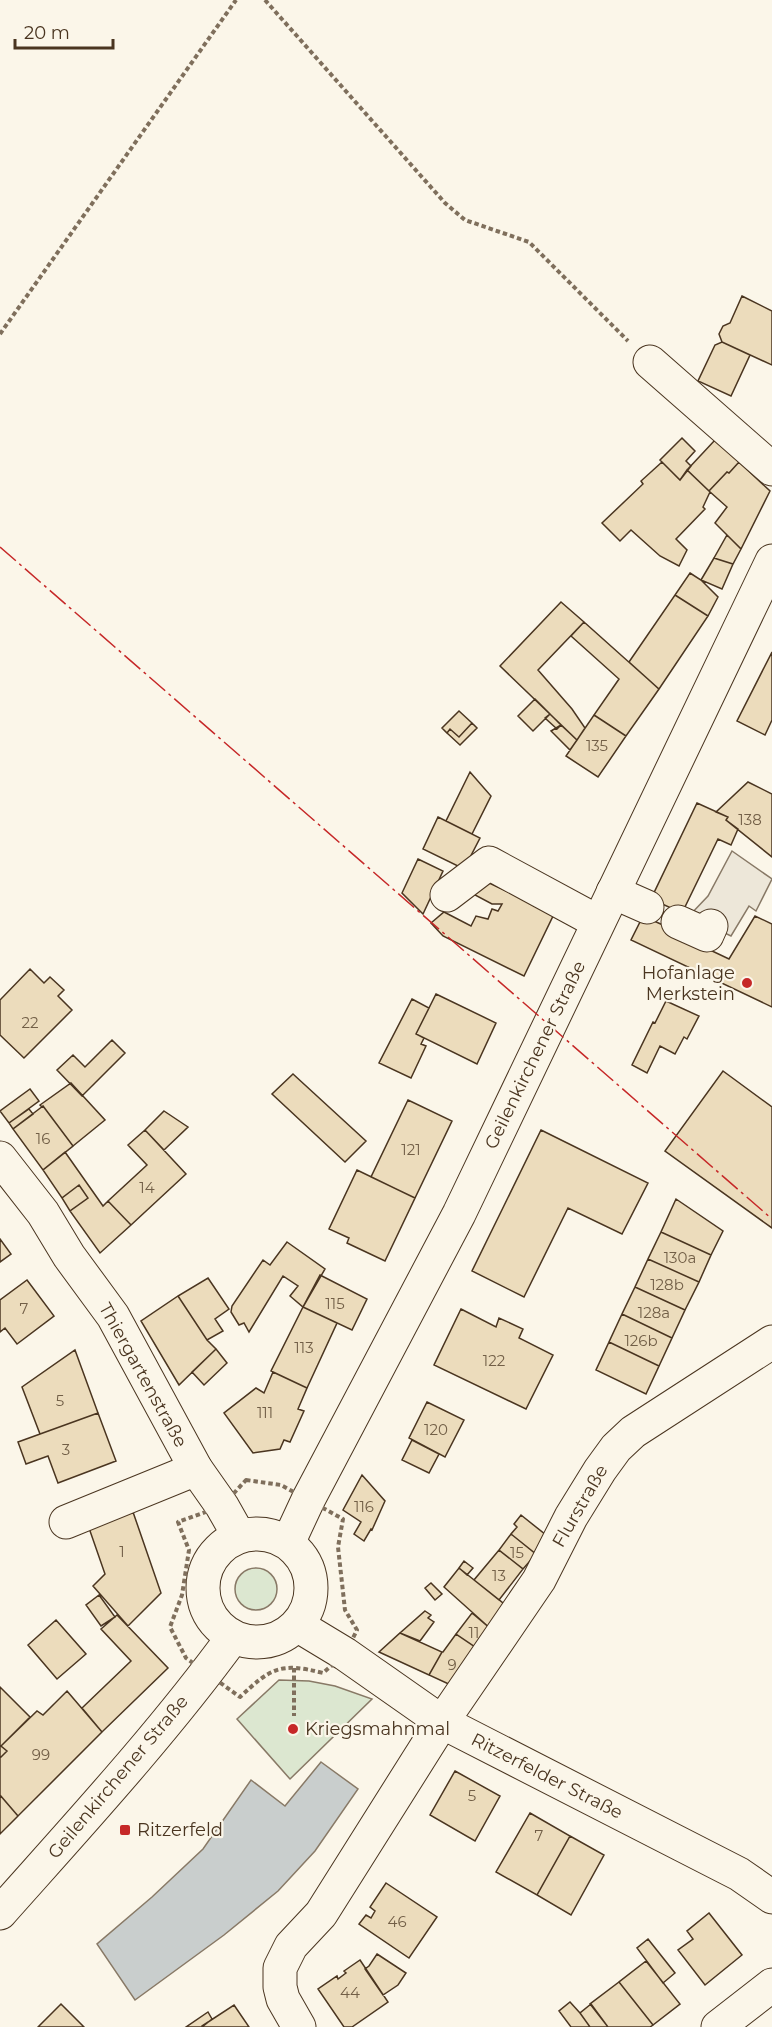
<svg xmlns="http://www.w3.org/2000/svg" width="772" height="2027" font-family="Montserrat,sans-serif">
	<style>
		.green { fill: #dce7d0; stroke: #887966; stroke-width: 1.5 }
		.parking { fill: #ede7d9; stroke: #887966; stroke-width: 1.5 }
		.water { fill: #c9cecd; stroke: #887966; stroke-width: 1.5 }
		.building { fill: #ecdcbc; stroke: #4a3520; stroke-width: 1.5 }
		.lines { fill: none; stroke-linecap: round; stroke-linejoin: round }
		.minor-casing { stroke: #4a3520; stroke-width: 35 }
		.major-casing { stroke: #4a3520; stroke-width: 35 }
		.path { stroke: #7f6f5c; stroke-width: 4; stroke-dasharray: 4.5 3; stroke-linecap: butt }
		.minor { stroke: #fbf6e9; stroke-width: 33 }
		.major { stroke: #fbf6e9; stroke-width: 33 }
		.power { stroke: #c62828; stroke-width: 1.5; stroke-dasharray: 21 4.5 3 4.5; stroke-linecap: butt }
		.poi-dot { fill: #c62828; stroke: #fbf6e9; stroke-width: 2 }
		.labels { text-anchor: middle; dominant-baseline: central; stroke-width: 4.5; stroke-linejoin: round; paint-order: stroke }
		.number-label { font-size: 15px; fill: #725f47 }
		.poi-label { font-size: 18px; fill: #4a3520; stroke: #fbf6e9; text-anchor: start }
		.street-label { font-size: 18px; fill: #4a3520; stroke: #fbf6e9 }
	</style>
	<rect width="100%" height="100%" fill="#fbf6e9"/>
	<path class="green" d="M235 1589a21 21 0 1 1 42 0a21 21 0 1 1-42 0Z
		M279 1680 309 1681 335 1686 372 1699 290 1779 237 1719Z"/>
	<path class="parking" d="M732 851 772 879 756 911 749 906 731 936 689 916 708 896Z"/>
	<path class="water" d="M321 1762 358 1789 315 1851 278 1891 224 1935 135 2000 97 1944 152 1897 203 1849 251 1780 285 1806Z"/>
	<path class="building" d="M742 296 772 311V365L722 342 719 334 723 326 730 323Z
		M722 342 750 355 731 396 698 381 715 345Z
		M682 438 695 451 686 461 691 466 680 480 660 460Z
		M715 440 739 462 729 473 727 472 709 491 687 470Z
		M662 462 680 480 687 470 710 492 703 507 705 509 676 539 687 550 679 566 660 556 631 530 620 541 602 523 643 484 641 481Z
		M739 462 770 491 741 549 715 523 727 507 709 491 727 472 729 473Z
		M727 535 741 549 733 564 714 558Z
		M714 558 733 564 722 589 701 580Z
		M690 573 701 580 718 597 708 616 675 595Z
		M675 595 708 616 659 689 629 662Z
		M561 602 584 622 538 670 572 709 585 728 577 740 500 666Z
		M584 622 659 689 626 736 594 715 619 679 571 636Z
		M772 652V720L765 735 737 721Z
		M535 699 550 714 533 731 518 716Z
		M459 711 472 723 459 737 450 729 447 733 442 728Z
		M550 714 561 725 557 729 545 718Z
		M594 715 626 736 598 777 566 756Z
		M472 723 477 728 460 745 447 733 450 729 459 737Z
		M561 725 577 740 570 750 551 731Z
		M470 772 491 796 472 834 446 821Z
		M748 782 772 794V857L726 820 728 817 716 812Z
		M697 803 728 817 726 820 738 829 731 845 718 839 682 913 651 899Z
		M438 817 480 838 464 869 423 849Z
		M418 859 443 871 423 914 402 893Z
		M483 880 554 914 524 976 443 936 431 923 444 912 471 926 476 916 488 919 492 909 498 911 502 904H492L475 895Z
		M643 916 674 930 672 932 729 959 755 916 772 924V1007L631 940Z
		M30 969 44 983 50 977 64 990 58 996 72 1010 24 1058 0 1035V1000Z
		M436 994 496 1023 477 1064 416 1034Z
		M412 999 429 1008 416 1034 424 1038 421 1044 426 1046 411 1078 379 1063Z
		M666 1001 699 1016 687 1039 684 1037 675 1054 660 1046 647 1073 632 1065 653 1022 655 1023Z
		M112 1040 125 1053 82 1096 57 1070 73 1055 85 1067Z
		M723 1071 772 1107V1228L665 1151Z
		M293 1074 366 1141 345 1162 272 1094Z
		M71 1083 105 1120 73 1146 43 1106 42 1107 40 1105Z
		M30 1089 39 1101 9 1123 0 1111Z
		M408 1100 452 1121 415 1198 371 1177Z
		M43 1106 73 1146 43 1170 13 1129Z
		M29 1109 33 1114 13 1129 9 1123Z
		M164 1111 188 1127 164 1150 145 1130Z
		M145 1130 186 1174 131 1225 108 1201 147 1165 128 1145Z
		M541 1130 648 1183 622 1234 568 1208 524 1297 472 1271Z
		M65 1152 103 1206 108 1201 131 1225 100 1253 70 1211 88 1198 79 1185 62 1198 43 1170Z
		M357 1170 415 1198 385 1261 347 1243 349 1238 329 1229Z
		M79 1185 88 1198 70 1211 62 1198Z
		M676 1199 723 1231 711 1255 661 1232Z
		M661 1232 711 1255 699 1282 648 1259Z
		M0 1239 11 1254 0 1262Z
		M287 1242 325 1269 303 1307 290 1296 298 1286 283 1276 249 1332 244 1323 239 1325 231 1312 232 1306 263 1260 270 1265Z
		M648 1259 699 1282 685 1310 635 1287Z
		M320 1275 367 1299 352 1330 303 1307Z
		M208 1278 229 1309 215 1319 223 1331 207 1340 178 1296Z
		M27 1280 54 1316 17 1344 5 1328 0 1332V1300Z
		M635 1287 685 1310 672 1338 622 1314Z
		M178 1296 207 1340 216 1349 179 1385 141 1321Z
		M303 1307 337 1323 307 1388 271 1371Z
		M461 1309 496 1327 499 1318 523 1329 519 1338 553 1355 526 1409 434 1365Z
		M622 1314 672 1338 659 1366 609 1342Z
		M609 1342 659 1366 646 1394 596 1370Z
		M216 1349 227 1363 204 1385 192 1372Z
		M75 1350 98 1413 40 1434 22 1387Z
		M273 1372 307 1388 298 1409 304 1411 290 1442 284 1440 280 1449 253 1453 224 1413 256 1388 264 1393Z
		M427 1402 464 1420 445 1457 409 1438Z
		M98 1413 116 1461 58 1483 48 1456 26 1464 18 1442Z
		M412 1440 439 1454 429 1473 402 1460Z
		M362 1475 385 1501 372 1530 371 1529 364 1541 354 1534 361 1522 343 1510Z
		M133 1512 161 1593 128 1626 93 1586 105 1574 89 1528Z
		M521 1515 546 1535 536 1554 511 1534 517 1527 514 1524Z
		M511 1534 536 1554 523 1569 499 1550Z
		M499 1550 523 1569 499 1600 474 1580Z
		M464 1561 473 1568 467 1575 459 1568Z
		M459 1568 508 1607 492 1630 444 1587Z
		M431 1583 442 1594 435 1600 425 1588Z
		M99 1595 115 1617 101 1626 86 1605Z
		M425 1611 431 1615 428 1618 434 1622 420 1641 400 1633Z
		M472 1613 492 1630 478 1649 456 1634Z
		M117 1615 168 1668 102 1732 82 1708 131 1661 101 1629Z
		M56 1620 86 1654 57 1679 28 1645Z
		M400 1633 442 1652 429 1675 379 1652Z
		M456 1634 478 1649 453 1686 429 1675 442 1652H443Z
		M0 1687 30 1717 1 1746 7 1751 0 1758Z
		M67 1691 102 1732 18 1816 0 1795V1758L7 1751 1 1746 37 1711 43 1715Z
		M455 1771 500 1796 475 1841 430 1815Z
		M0 1795 18 1816 0 1834Z
		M530 1813 570 1836 537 1895 496 1872Z
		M570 1836 604 1855 571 1915 537 1895Z
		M386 1883 437 1917 409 1958 359 1924 366 1915 371 1918 375 1911 370 1907Z
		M709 1913 742 1955 705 1985 678 1950 693 1939 687 1931Z
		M648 1939 675 1973 663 1983 637 1948Z
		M377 1954 406 1973 398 1985 383 1995 365 1969 369 1966Z
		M360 1960 388 2002 352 2027H344L318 1989 337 1976 338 1979 346 1973 344 1971Z
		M646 1961 680 2004 653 2025 619 1982Z
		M619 1982 653 2025 650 2027H608L590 2004Z
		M570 2002 580 2013 590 2027H571L559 2011Z
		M61 2004 84 2027H38Z
		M591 2004 608 2027H590L580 2013Z
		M234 2005 249 2027H202V2026Z
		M208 2012 212 2019 202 2027H186Z"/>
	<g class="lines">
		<defs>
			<path id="minor" d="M650 362 772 469
				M613 892 647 907
				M447 895 489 863 598 922
				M678 922 707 935 711 926
				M66 1522 196 1469
				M297 1625 345 1654 442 1722 739 1874 772 1897
				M299 2027 283 1999 280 1987V1968L291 1946 321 1914 442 1722 539 1580 571 1517 600 1470 616 1448 633 1432 772 1342
				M718 2027 772 1985"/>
			<path id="major" d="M0 1158 43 1213 69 1256 113 1316 196 1469 222 1506 239 1536
				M203 1588a54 54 0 1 1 108 0a54 54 0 1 1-108 0Z
				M288 1543 308 1500 459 1214 772 561
				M0 1913C80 1823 162 1734 233 1637"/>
		</defs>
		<use href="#minor" class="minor-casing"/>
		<use href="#major" class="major-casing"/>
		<path class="path" d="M265 0 445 203 465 220 529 242 628 341
			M0 334 236 0
			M246 1480 281 1485 343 1519 338 1547 345 1610 357 1630 345 1654 323 1673C280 1662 271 1668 240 1697L186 1658 170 1627 182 1595 189 1550 178 1522 222 1506Z
			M294 1668V1716"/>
		<use href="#minor" class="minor"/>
		<use href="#major" class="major"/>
		<path class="power" d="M0 547 772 1219"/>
	</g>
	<g class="poi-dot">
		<circle cx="747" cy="983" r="6"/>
		<circle cx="293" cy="1729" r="6"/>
		<rect x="119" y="1824" width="12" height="12" rx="3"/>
	</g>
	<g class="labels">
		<g class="number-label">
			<text x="597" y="745">135</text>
			<text x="750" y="819">138</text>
			<text x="30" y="1022">22</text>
			<text x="43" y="1138">16</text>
			<text x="411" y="1149">121</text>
			<text x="147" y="1187">14</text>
			<text x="680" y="1257">130a</text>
			<text x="667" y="1284">128b</text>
			<text x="335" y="1303">115</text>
			<text x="24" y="1308">7</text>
			<text x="654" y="1312">128a</text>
			<text x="641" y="1340">126b</text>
			<text x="304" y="1347">113</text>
			<text x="494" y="1360">122</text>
			<text x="60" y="1400">5</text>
			<text x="265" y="1412">111</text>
			<text x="436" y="1429">120</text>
			<text x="66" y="1449">3</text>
			<text x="364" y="1506">116</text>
			<text x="122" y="1551">1</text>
			<text x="517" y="1552">15</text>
			<text x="499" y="1575">13</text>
			<text x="474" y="1632">11</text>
			<text x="452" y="1664">9</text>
			<text x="41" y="1754">99</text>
			<text x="472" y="1795">5</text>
			<text x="539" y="1835">7</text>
			<text x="397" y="1921">46</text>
			<text x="350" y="1992">44</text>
		</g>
		<g class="poi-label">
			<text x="735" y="973" text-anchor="end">Hofanlage<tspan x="735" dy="21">Merkstein</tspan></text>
			<text x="305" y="1729">Kriegsmahnmal</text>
			<text x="137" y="1830">Ritzerfeld</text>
		</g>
		<g class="street-label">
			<text transform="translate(535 1055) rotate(-64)">Geilenkirchener Straße</text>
			<text transform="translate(143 1375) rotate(61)">Thiergartenstraße</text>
			<text transform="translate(580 1506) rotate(-60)">Flurstraße</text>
			<text transform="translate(547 1776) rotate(27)">Ritzerfelder Straße</text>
			<text transform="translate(118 1777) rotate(-50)">Geilenkirchener Straße</text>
		</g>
	</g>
	<path d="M15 39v9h98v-9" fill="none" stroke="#4a3520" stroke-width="3"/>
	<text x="24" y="39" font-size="18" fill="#4a3520" stroke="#fbf6e9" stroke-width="4.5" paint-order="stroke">20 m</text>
</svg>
